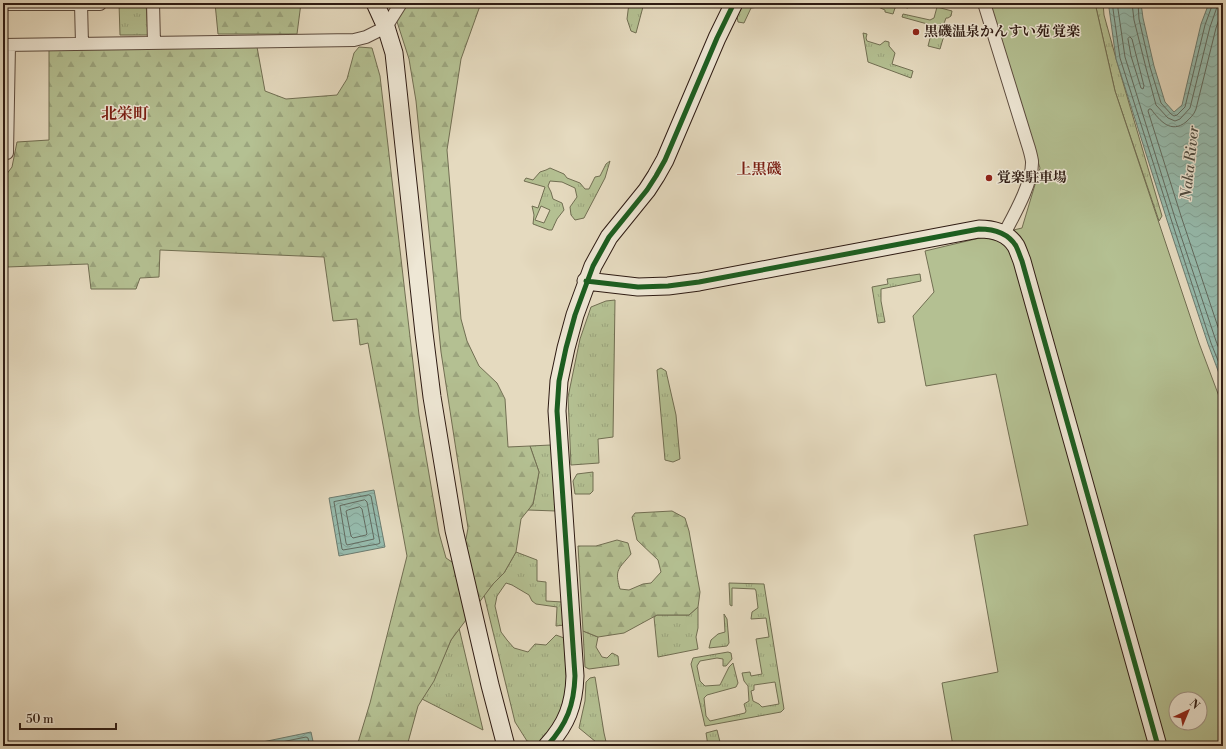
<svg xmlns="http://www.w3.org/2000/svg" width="1226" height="749" font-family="'Libre Bodoni','Noto Serif JP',serif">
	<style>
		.grass { fill: url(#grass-tufts); stroke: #716e52; fill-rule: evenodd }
		.forest { fill: url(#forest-firs); stroke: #716e52 }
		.green { fill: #b4c092; stroke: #716e52; fill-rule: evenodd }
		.water { fill: url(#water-waves); stroke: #6c7b6f }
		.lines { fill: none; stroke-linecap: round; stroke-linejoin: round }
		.shore { stroke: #626b60; stroke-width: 1 }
		.street-casing { stroke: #5c4b3e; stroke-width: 14 }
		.secondary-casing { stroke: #2e1b13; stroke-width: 19 }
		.street { stroke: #eee7d5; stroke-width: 12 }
		.secondary { stroke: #eee7d5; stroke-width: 17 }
		.cycleway-casing { stroke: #eee7d5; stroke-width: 8 }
		.cycleway { stroke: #1b5e20; stroke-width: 5 }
		.poi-dot { fill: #8f2418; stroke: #eee7d5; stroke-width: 1.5 }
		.labels { text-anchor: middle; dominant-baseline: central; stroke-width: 3; stroke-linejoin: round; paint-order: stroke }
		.poi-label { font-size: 14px; font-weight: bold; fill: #2e1b13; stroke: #eee7d5; text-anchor: start }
		.water-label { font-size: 15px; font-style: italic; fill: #4d4b41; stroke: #eee7d5 }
		.neighbourhood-label { font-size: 15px; font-weight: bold; fill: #7a1f14; stroke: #eee7d5 }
		.quarter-label { font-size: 16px; font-weight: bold; fill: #7a1f14; stroke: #eee7d5 }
	</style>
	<defs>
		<pattern id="grass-tufts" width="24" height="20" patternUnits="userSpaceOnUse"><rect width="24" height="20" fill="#b4c092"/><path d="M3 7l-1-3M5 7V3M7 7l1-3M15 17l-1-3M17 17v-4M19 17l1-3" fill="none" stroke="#9ba47d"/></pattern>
		<pattern id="forest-firs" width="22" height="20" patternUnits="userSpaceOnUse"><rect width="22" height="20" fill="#b4c092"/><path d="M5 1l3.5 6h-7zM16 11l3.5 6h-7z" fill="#9ba47d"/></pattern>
		<pattern id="water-waves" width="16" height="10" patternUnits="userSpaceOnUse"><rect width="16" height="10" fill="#96bbad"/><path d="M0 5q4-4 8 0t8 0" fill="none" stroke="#82a094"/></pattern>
	</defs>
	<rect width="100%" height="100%" fill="#e5dabf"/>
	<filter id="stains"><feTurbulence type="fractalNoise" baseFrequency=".005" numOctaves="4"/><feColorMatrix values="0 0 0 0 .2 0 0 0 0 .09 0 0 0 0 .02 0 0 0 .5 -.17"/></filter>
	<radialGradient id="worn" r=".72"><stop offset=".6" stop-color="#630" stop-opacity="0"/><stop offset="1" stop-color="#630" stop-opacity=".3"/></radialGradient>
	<path class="grass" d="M119 3H146L148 35H120Z
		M629 3H644L636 33 631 31 627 19Z
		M744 3H791L751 8 744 23 738 22 737 16Z
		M877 3H899L909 6 908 8 898 6 895 8 893 14 885 12V10L876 6Z
		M1095 3H1103L1104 15 1117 62 1162 216 1159 221 1115 91Z
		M937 7 952 11 951 16 948 18H946L942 29 945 32 940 49 928 46 933 27 931 25 902 17 903 14 930 20 934 18Z
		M863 33 867 34 866 38 867 41 880 45 885 41 889 42V46L895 53 892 64 913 71 911 78 868 62Z
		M610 161 605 178 584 218 575 220 571 215 570 207 577 197 575 188 562 182 550 181 548 186 551 192 553 199 562 203 564 210 557 219 552 230H549L533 224 534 215 532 206 538 208 545 187 524 181 526 178 533 180 540 172 546 170 550 168 564 174 567 178 580 183 585 189H589L595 177 600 176 606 164ZM541 206 550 210 544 223 535 220Z
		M920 274 921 281 881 289V301L885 322 878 323 872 287 888 284 887 279Z
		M615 300 613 437 598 439 599 463 571 465 568 397 580 339 591 307 606 301Z
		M661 368 666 371 676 415 680 459 673 462 665 460 657 370Z
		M551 445 556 511 528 510 533 504 539 472 530 446Z
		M593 472V491L590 494H575L573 481 577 474Z
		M516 552 537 560V581L546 582V601L562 602 564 625 556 626 557 607 536 604 532 601 529 595 512 585 506 583 497 596 495 606 501 632 507 640 514 648 528 652 535 644 546 645 556 635 564 638 567 686 565 703 548 734 538 744 527 741 515 722 484 595 493 584 504 573Z
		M729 583 764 584 784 709 781 712 705 726 691 664 693 658 728 652 731 653 732 659 726 666H723V659L717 658 700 661 697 666 700 681 705 686 720 685 729 667 733 663 738 683 736 687 707 695 704 698 706 716 710 721 745 713 746 711 744 704 749 701 748 686 744 681 742 673 750 672 751 676 762 674 756 639 769 637 766 618 751 619 752 612 758 608 756 591 755 589 732 588V606L730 605ZM775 682 779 704 762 707 759 704 753 701 751 691 754 690V685Z
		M698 607V628L696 637 698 649 658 657 654 617 657 615H689Z
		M724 614 727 619 729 643 727 646 709 648 711 640 718 634 725 632Z
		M459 628 483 730 422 699 434 679 451 640Z
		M583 631 598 637 596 647 602 657 607 658 612 653 618 656 619 665 589 669 585 667Z
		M595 677 604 733 607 746H598L596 742 579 728 585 701 586 682 590 678Z
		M717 730 721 746H708L706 733Z"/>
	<path class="forest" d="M215 3H301L297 34H218Z
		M391 3H481L461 59 447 150 461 319 467 341 479 366 497 383 505 399 508 447 530 446 539 472 533 504 521 519 516 552 504 573 493 584 451 640 434 681 418 706 407 746H357L370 703 407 556 368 343 360 345 357 319 333 321 324 257 160 250 159 277 140 278 136 289H91L88 264 7 267 3 265V179L12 167 17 142 49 140V47H257L265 91 286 99 337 95 347 79 354 53 359 47 372 48 380 76 419 415 439 533 446 558 452 562 466 539 468 528 441 352 416 101 409 59Z
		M672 511 685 518 689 531 700 592 698 607 689 615H657L624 633 598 637 583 631 578 546H596L617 540 628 543 631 554C619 569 614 569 620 589L629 590 643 584 651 583 661 572 658 560 637 540 632 517 635 513Z"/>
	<path class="green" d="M989 3H1095L1115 91 1199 343 1223 407V746H953L942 683 998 672 974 535 1028 525 996 374 926 386 913 316 934 292 925 251 1022 228 1040 168ZM1176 699H1200V723H1176Z"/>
	<path class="water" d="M1110 3H1141L1143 18 1154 66 1165 102 1174 112 1182 105 1201 24 1209 3H1223V384L1208 344 1167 220 1116 59 1109 8Z
		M374 490 385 547 339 556 329 498Z
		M311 732 314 746H243Z"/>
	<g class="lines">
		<path class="shore" d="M1113 3V9L1120 58 1171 219 1211 343 1223 373
			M1118 3V9L1125 57 1175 218 1216 341 1223 359
			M1132 3 1134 20 1146 68 1156 105 1168 118 1175 121 1180 119 1190 108 1210 27 1217 7 1218 3
			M1138 3 1139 19 1150 67 1161 103 1171 114 1174 116 1177 115 1185 107 1205 25 1213 3
			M1223 8 1216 28 1196 109C1194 115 1190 118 1186 122 1171 134 1160 121 1151 109H1149L1148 111 1181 216 1223 342
			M1130 37 1132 39 1144 86 1143 89 1141 88 1131 56 1128 39Z
			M369 495 371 496 380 543 378 544 343 550 342 549 334 502Z
			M365 500 367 502 374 539 347 545 346 543 340 506Z
			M360 507 362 509 367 534 366 535 353 538 351 536 346 511 348 510Z
			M262 746 306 737 308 738 310 746"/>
		<defs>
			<path id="street" d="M153 3 154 43
				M984 3 1027 142C1029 148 1031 155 1032 161 1033 182 1014 215 1004 234
				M3 4H81L82 44
				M81 4H100
				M3 45 354 40 366 37 386 27 401 3
				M7 153 9 45"/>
			<path id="secondary" d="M375 3 386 27 394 53 424 333 432 397 454 530 490 685 506 746
				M586 281 638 287 668 286 699 282 979 229C994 229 1008 233 1016 246 1018 250 1020 256 1022 261L1158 746
				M547 746C567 724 574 705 575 676L557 411 559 381 566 348 575 315 593 266 609 237 647 190 656 176 665 160 717 38 734 3"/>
		</defs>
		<use href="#street" class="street-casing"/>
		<use href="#secondary" class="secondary-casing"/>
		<use href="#street" class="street"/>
		<use href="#secondary" class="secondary"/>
		<defs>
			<path id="cycleway" d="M586 281 638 287 668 286 699 282 979 229C994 229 1008 233 1016 246 1018 250 1020 256 1022 261L1158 746
				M547 746C567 724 574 705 575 676L557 411 559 381 566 348 575 315 593 266 609 237 647 190 656 176 665 160 717 38 734 3"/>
		</defs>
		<use href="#cycleway" class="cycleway-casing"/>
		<use href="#cycleway" class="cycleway"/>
	</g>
	<g class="poi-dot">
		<circle cx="916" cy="32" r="4"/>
		<circle cx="989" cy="178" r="4"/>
	</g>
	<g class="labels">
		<g class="poi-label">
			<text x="924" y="32">黒磯温泉かんすい苑 覚楽</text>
			<text x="997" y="178">覚楽駐車場</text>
		</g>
		<g class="water-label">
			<text transform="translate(1190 163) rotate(-84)">Naka River</text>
		</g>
		<g class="neighbourhood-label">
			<text x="759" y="169">上黒磯</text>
		</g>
		<g class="quarter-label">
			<text x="125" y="114">北栄町</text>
		</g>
	</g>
	<rect width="1226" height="749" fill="none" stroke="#e5dabf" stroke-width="16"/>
	<rect x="4" y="4" width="1218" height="741" fill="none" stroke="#2e1b13" stroke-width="2"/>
	<rect x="8" y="8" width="1210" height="733" fill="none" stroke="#2e1b13"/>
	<g transform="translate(1188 711) rotate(44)"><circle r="19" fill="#eee7d5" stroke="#a19587"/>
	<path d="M0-3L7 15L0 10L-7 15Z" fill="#8f2418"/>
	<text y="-6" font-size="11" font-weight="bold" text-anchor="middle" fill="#2e1b13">N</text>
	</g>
	<path d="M20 723v6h96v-6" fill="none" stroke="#2e1b13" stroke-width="2"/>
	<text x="26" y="723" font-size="12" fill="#2e1b13" stroke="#eee7d5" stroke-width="3" paint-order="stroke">50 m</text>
	<rect width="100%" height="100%" filter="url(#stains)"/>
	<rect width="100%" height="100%" fill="url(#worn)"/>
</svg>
